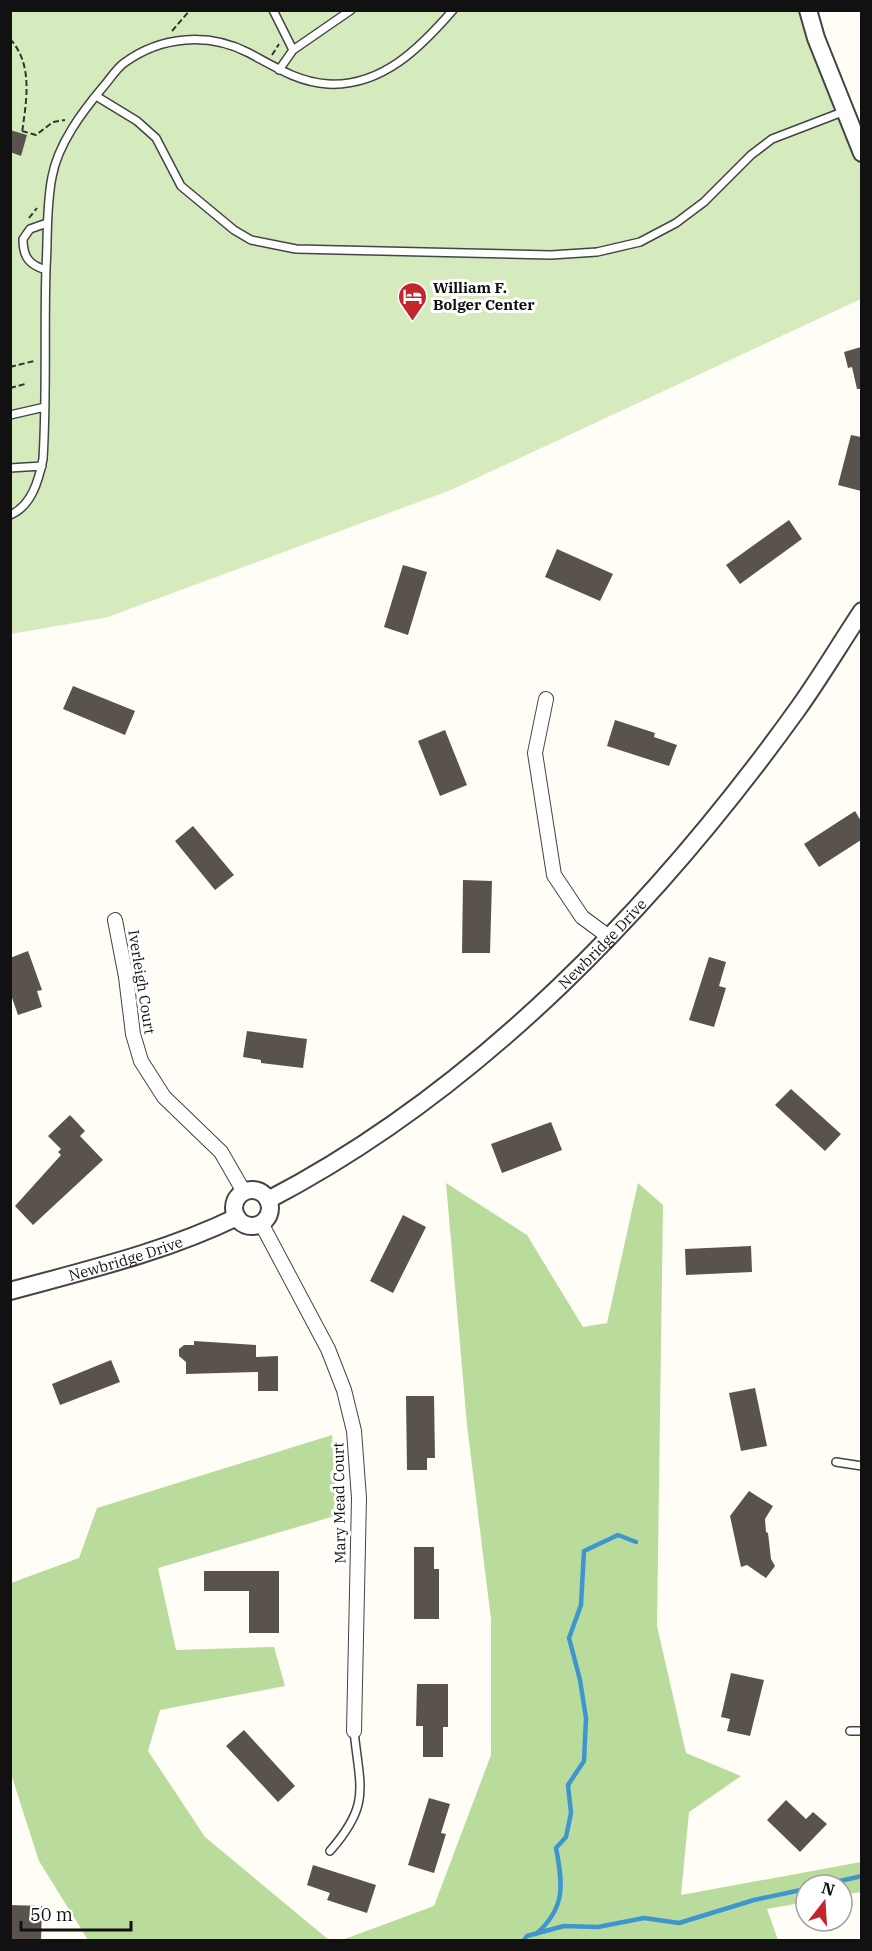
<svg xmlns="http://www.w3.org/2000/svg" width="872" height="1951" font-family="'IBM Plex Serif',serif">
	<style>
		.green { fill: #d5ebbd }
		.forest { fill: #b9dc9c }
		.lines { fill: none; stroke-linecap: round; stroke-linejoin: round }
		.stream { stroke: #3f96cf; stroke-width: 4.5 }
		.building { fill: #5a524d }
		.service-casing { stroke: #444; stroke-width: 10 }
		.minor-casing { stroke: #444; stroke-width: 16 }
		.tertiary-casing { stroke: #444; stroke-width: 20 }
		.path { stroke: #333; stroke-width: 2; stroke-dasharray: 6 3; stroke-linecap: butt }
		.service { stroke: #fff; stroke-width: 7 }
		.minor { stroke: #fff; stroke-width: 14 }
		.tertiary { stroke: #fff; stroke-width: 16 }
		.labels { text-anchor: middle; dominant-baseline: central; stroke-width: 6; stroke-linejoin: round; paint-order: stroke }
		.poi-label { font-size: 15px; font-weight: bold; fill: #111; stroke: #fff; text-anchor: start }
		.street-label { font-size: 15px; fill: #111; stroke: #fff }
	</style>
	<rect width="100%" height="100%" fill="#fffdf5"/>
	<path class="green" d="M11 11H819L845 111 861 156V299L451 490 108 617 11 634Z"/>
	<path class="forest" d="M446 1183 527 1235 583 1327 607 1323 638 1183 663 1205 657 1626 686 1753 741 1776 689 1812 681 1895 861 1862V1892L842 1895V1885H806V1902L767 1909 778 1940H342L434 1906 491 1755V1619L467 1425Z
		M332 1435 338 1515 158 1568 176 1650 274 1647 285 1686 160 1710 148 1751 205 1837 329 1940H88L39 1861 11 1774V1583L79 1558 97 1508Z"/>
	<g class="lines">
		<path class="stream" d="M822 1885 862 1876
			M536 1934C566 1908 563 1884 556 1848L566 1837 571 1813 568 1785 584 1761 586 1718 580 1680 569 1638 581 1605 584 1551 618 1535 636 1542
			M524 1940 527 1936 564 1926 598 1927 644 1918 679 1923 754 1900 806 1889"/>
	</g>
	<path class="building" d="M10 130 27 135 21 156 10 152Z
		M861 347V389H857L852 367 848 368 844 352Z
		M851 435 861 437V491L838 485Z
		M789 520 802 539 740 584 726 565Z
		M557 549 613 574 600 601 545 577Z
		M403 565 427 572 408 635 384 627Z
		M73 686 135 711 125 735 63 709Z
		M615 720 655 733 654 737 677 745 669 766 607 746Z
		M445 730 467 785 440 796 418 741Z
		M855 811 861 821V840L819 867 804 844Z
		M193 826 234 875 215 890 175 841Z
		M463 880 492 881 490 953H462Z
		M28 951 42 990 37 991 42 1007 18 1015 10 992V958Z
		M709 957 726 962 719 986 726 988 714 1027 689 1020Z
		M247 1031 307 1039 303 1068 261 1063V1060L243 1057Z
		M791 1089 841 1134 825 1151 775 1105Z
		M70 1115 85 1131 80 1136 103 1160 33 1225 15 1206 61 1155 58 1152 61 1149 48 1136Z
		M551 1122 562 1150 502 1173 491 1144Z
		M403 1215 426 1227 393 1293 370 1281Z
		M751 1246 752 1272 686 1275 685 1249Z
		M194 1341 256 1345V1357L278 1356V1391H258V1372L186 1374V1362L179 1356V1349L184 1345H194Z
		M111 1360 120 1382 60 1405 52 1384Z
		M755 1388 767 1446 741 1451 729 1393Z
		M406 1396H434L435 1458H427V1470H407Z
		M749 1491 773 1506 765 1519 766 1532 768 1533 771 1559 775 1566 766 1578 747 1565 741 1567 730 1516Z
		M414 1547H434V1569H439V1619H414Z
		M204 1571H279V1633H249V1591H204Z
		M731 1673 764 1680 750 1736 727 1731 730 1719 721 1717Z
		M417 1684H448V1727H443V1757H423V1726H416Z
		M244 1730 295 1786 278 1802 226 1746Z
		M429 1798 450 1804 441 1833 446 1834 434 1873 408 1865Z
		M786 1800 806 1819 813 1812 827 1824 800 1852 767 1820Z
		M313 1865 376 1885 367 1913 327 1900 330 1893 307 1885Z
		M10 1905 42 1906 41 1941H10Z"/>
	<g class="lines">
		<defs>
			<path id="service" d="M273 10 293 50
				M279 70 293 50 351 10
				M96 96 137 121 156 138 181 186 234 230 251 240 296 249 551 255 597 252 640 242 676 223 704 202 751 155 772 139 845 111
				M46 270C29 265 23 257 23 239L30 229 47 223
				M10 415 45 407
				M10 468 42 466
				M10 515C32 506 39 479 43 459 47 395 44 331 46 268 48 237 46 207 52 177 58 144 82 112 103 87 110 79 116 69 124 63 161 36 208 32 249 53 275 67 298 82 328 84 382 87 421 47 453 10
				M836 1462 862 1466
				M850 1731H862
				M330 1851C371 1804 360 1789 354 1731"/>
			<path id="minor" d="M546 699 535 753 554 875 582 917 609 937
				M115 920 126 977 133 1034 141 1061 164 1097 221 1152 244 1192
				M261 1223 328 1349 344 1390 354 1431 359 1498 354 1731"/>
			<g id="tertiary">
				<path d="M808 10 816 38 862 153"/>
				<circle cx="252" cy="1208" r="18"/>
				<path id="s1" d="M268 1200C480 1090 659 902 797 710 820 678 840 644 862 611"/>
				<path id="s2" d="M10 1291C87 1270 165 1252 237 1217"/>
			</g>
		</defs>
		<use href="#service" class="service-casing"/>
		<use href="#minor" class="minor-casing"/>
		<use href="#tertiary" class="tertiary-casing"/>
		<path class="path" d="M172 31 190 10
			M10 39C34 65 26 102 22 133
			M272 55 279 44
			M22 131 36 135 53 122 65 120
			M29 218 37 208
			M10 367 34 361
			M10 388 25 384"/>
		<use href="#service" class="service"/>
		<use href="#minor" class="minor"/>
		<use href="#tertiary" class="tertiary"/>
	</g>
	<defs>
		<symbol id="hotel-pin" viewBox="-11 -11 22 30"><path d="M0 17L-7.5 6A9.5 9.5 0 1 1 7.5 6Z" fill="#c4262e" stroke="#fff"/><path d="M-6-4.5h1.5V1H6V5H4.5V3h-9V5H-6ZM-4 0a1.8 1.8 0 1 1 3.6 0ZM.5 0V-2.5h3Q6-2.5 6 0Z" fill="#fff"/></symbol>
	</defs>
	<g fill-rule="evenodd">
		<use href="#hotel-pin" x="396" y="280" width="33" height="45"/>
	</g>
	<g class="labels">
		<g class="poi-label">
			<text x="433" y="287">William F.<tspan x="433" dy="17">Bolger Center</tspan></text>
		</g>
		<g class="street-label">
			<text stroke="none"><textPath href="#s1" startOffset="423">Newbridge Drive</textPath></text>
			<text transform="translate(142 982) rotate(81)">Iverleigh Court</text>
			<text stroke="none"><textPath href="#s2" startOffset="120">Newbridge Drive</textPath></text>
			<text transform="translate(339 1503) rotate(-91)">Mary Mead Court</text>
		</g>
	</g>
	<rect width="872" height="1951" fill="none" stroke="#111111" stroke-width="24"/>
	<g transform="translate(824 1903) rotate(17)"><circle r="28" fill="#ffffff" stroke="#a0a0a0" stroke-width="1.5"/>
	<path d="M0-4.5L10 22L0 15L-10 22Z" fill="#c4262e"/>
	<text y="-9" font-size="16" font-weight="bold" text-anchor="middle" fill="#111111">N</text>
	</g>
	<path d="M21 1921v9h110v-9" fill="none" stroke="#111111" stroke-width="3"/>
	<text x="30" y="1921" font-size="18" fill="#111111" stroke="#ffffff" stroke-width="4.5" paint-order="stroke">50 m</text>
</svg>
